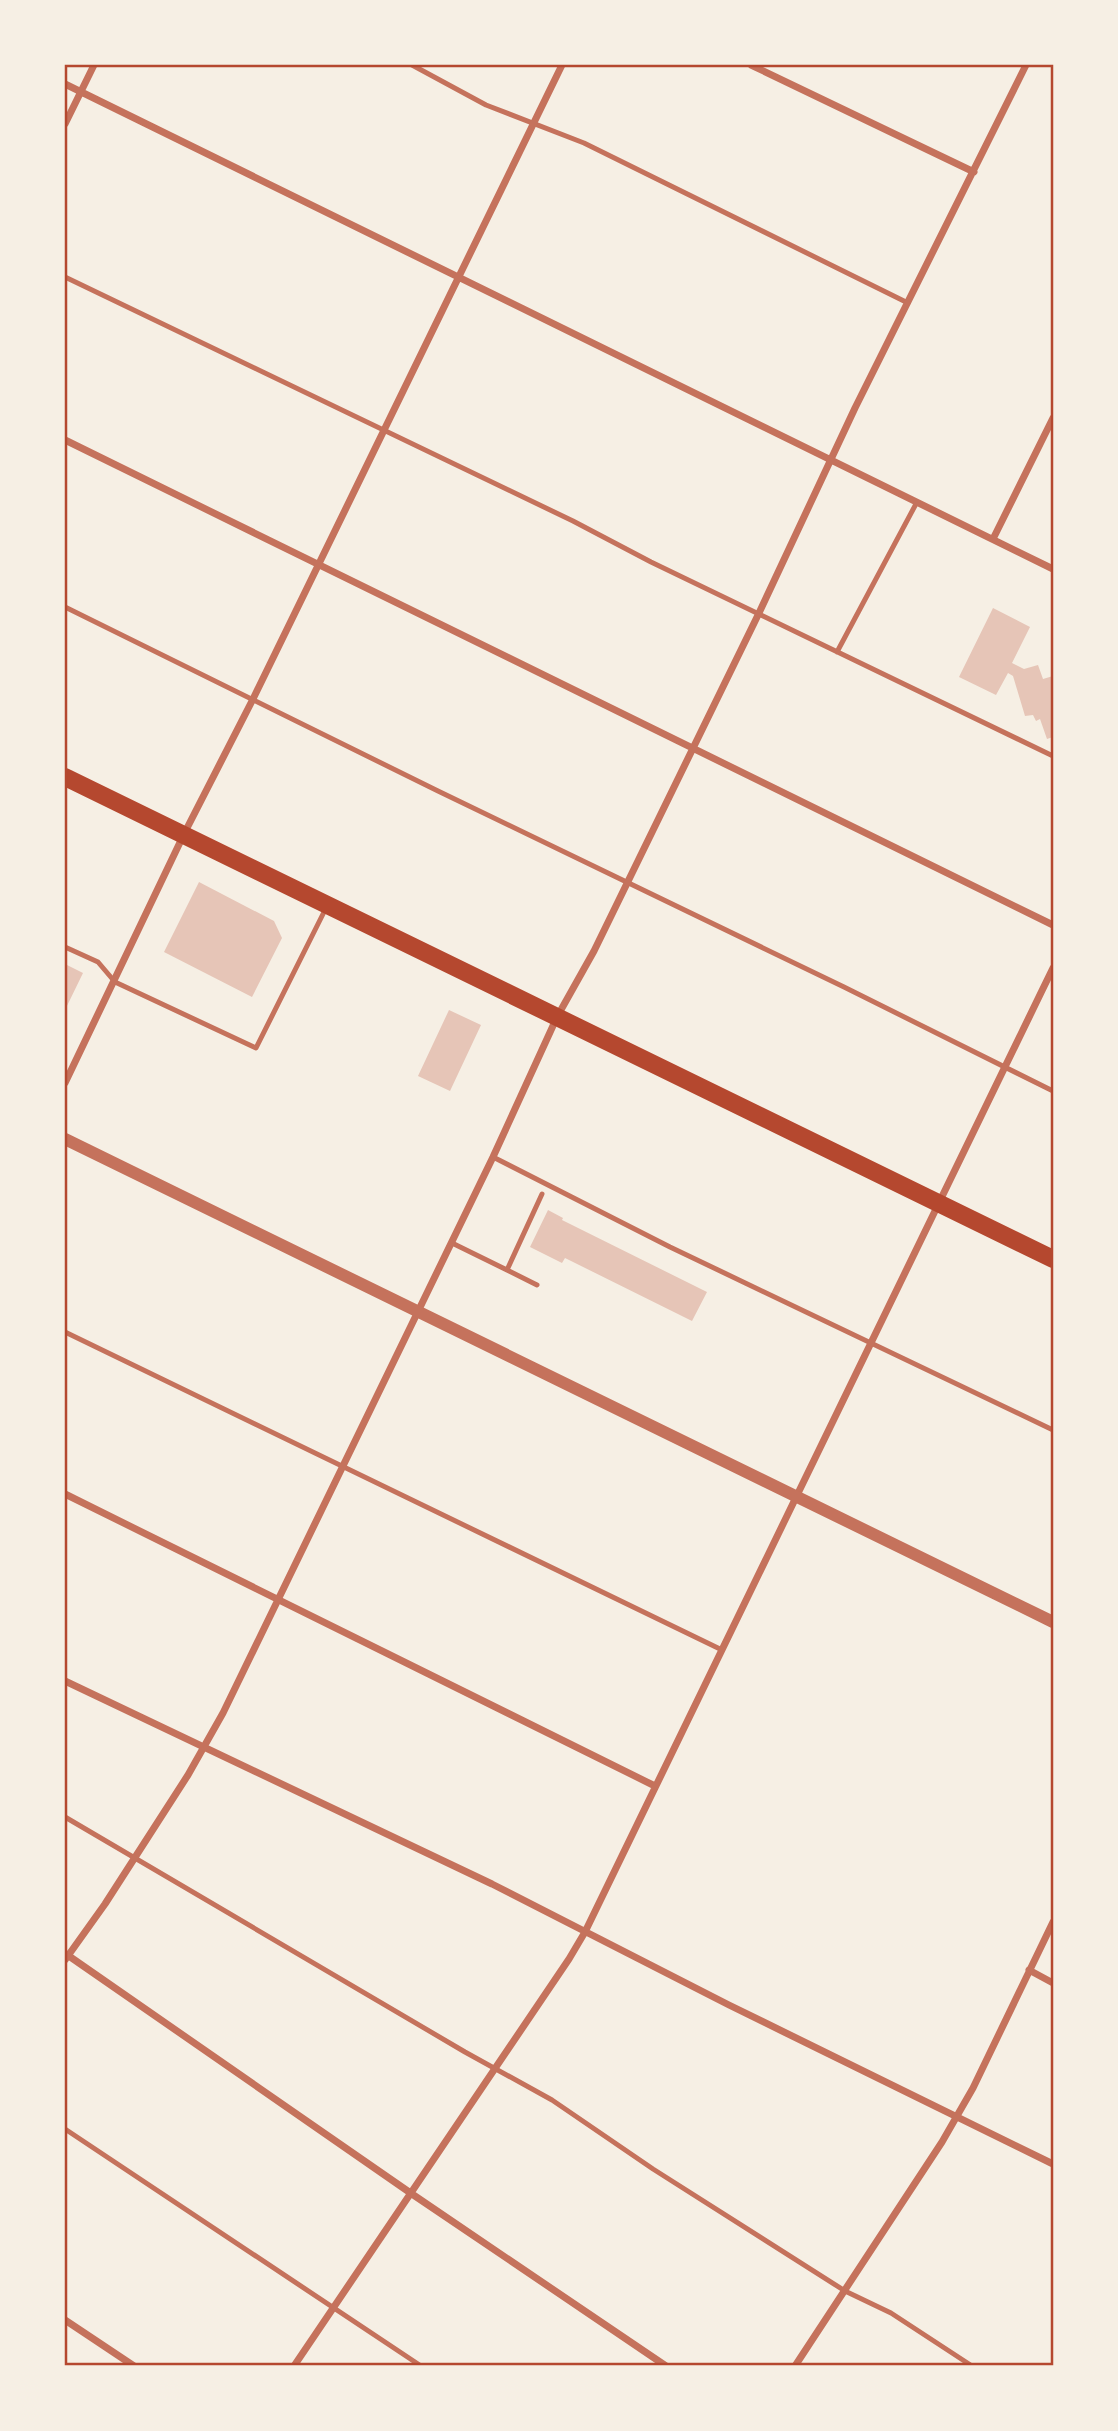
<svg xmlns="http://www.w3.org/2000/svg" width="1118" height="2431" font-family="Rubik,sans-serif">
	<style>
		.building { fill: #e6c5b7 }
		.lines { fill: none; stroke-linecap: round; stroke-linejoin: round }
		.service { stroke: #c5725c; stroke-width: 5 }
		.minor { stroke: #c5725c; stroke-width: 7 }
		.tertiary { stroke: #c5725c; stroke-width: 12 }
		.primary { stroke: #b5482f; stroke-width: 18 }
		.neatline { fill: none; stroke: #b5482f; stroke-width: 2.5 }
	</style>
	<rect width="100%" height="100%" fill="#f6efe4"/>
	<path class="building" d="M993 608 1030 627 1012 663 1024 669 1038 665 1043 679 1053 676V737L1047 739 1040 719 1036 721 1033 715 1025 716 1013 676 1008 673 996 695 959 677Z
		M199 882 274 921 282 938 252 997 164 952Z
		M65 964 83 973 65 1010Z
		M449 1010 481 1025 450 1091 418 1076Z
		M548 1210 563 1218 562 1220 707 1292 692 1321 565 1258 562 1263 530 1247Z"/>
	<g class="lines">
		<path class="service" d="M412 65 486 105 584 143 908 303
			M65 277 573 521 651 562 1053 756
			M65 607 438 791 844 987 1053 1091
			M837 652 917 502
			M65 947 98 962 115 982 256 1048 326 908
			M493 1157 670 1247 1053 1430
			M452 1243 507 1270 542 1194
			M507 1270 537 1285
			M65 1332 720 1649
			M65 1817 465 2052 552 2100 653 2169 845 2291 891 2313 972 2366
			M65 2129 421 2366"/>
		<path class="minor" d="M751 65 974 172
			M65 84 1053 569
			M65 124 94 65
			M65 440 1053 925
			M993 539 1053 418
			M65 1083 184 834 253 699 562 65
			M65 1494 655 1786
			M65 1681 492 1884 729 2005 1053 2164
			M66 1954 412 2194 666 2366
			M65 1960 105 1904 188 1775 223 1713 493 1157 557 1017 594 951 759 613 855 408 1026 65
			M1029 1970 1053 1983
			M65 2320 134 2366
			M294 2366 569 1959 585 1932C739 1609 897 1289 1053 968
			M795 2366 942 2142 973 2088 1053 1922"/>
		<path class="tertiary" d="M65 1139 1053 1622"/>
		<path class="primary" d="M65 777 1053 1259"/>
	</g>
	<rect width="1118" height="2431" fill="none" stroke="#f6efe4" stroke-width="133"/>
	<rect x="66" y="66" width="986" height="2298" class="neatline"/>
</svg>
